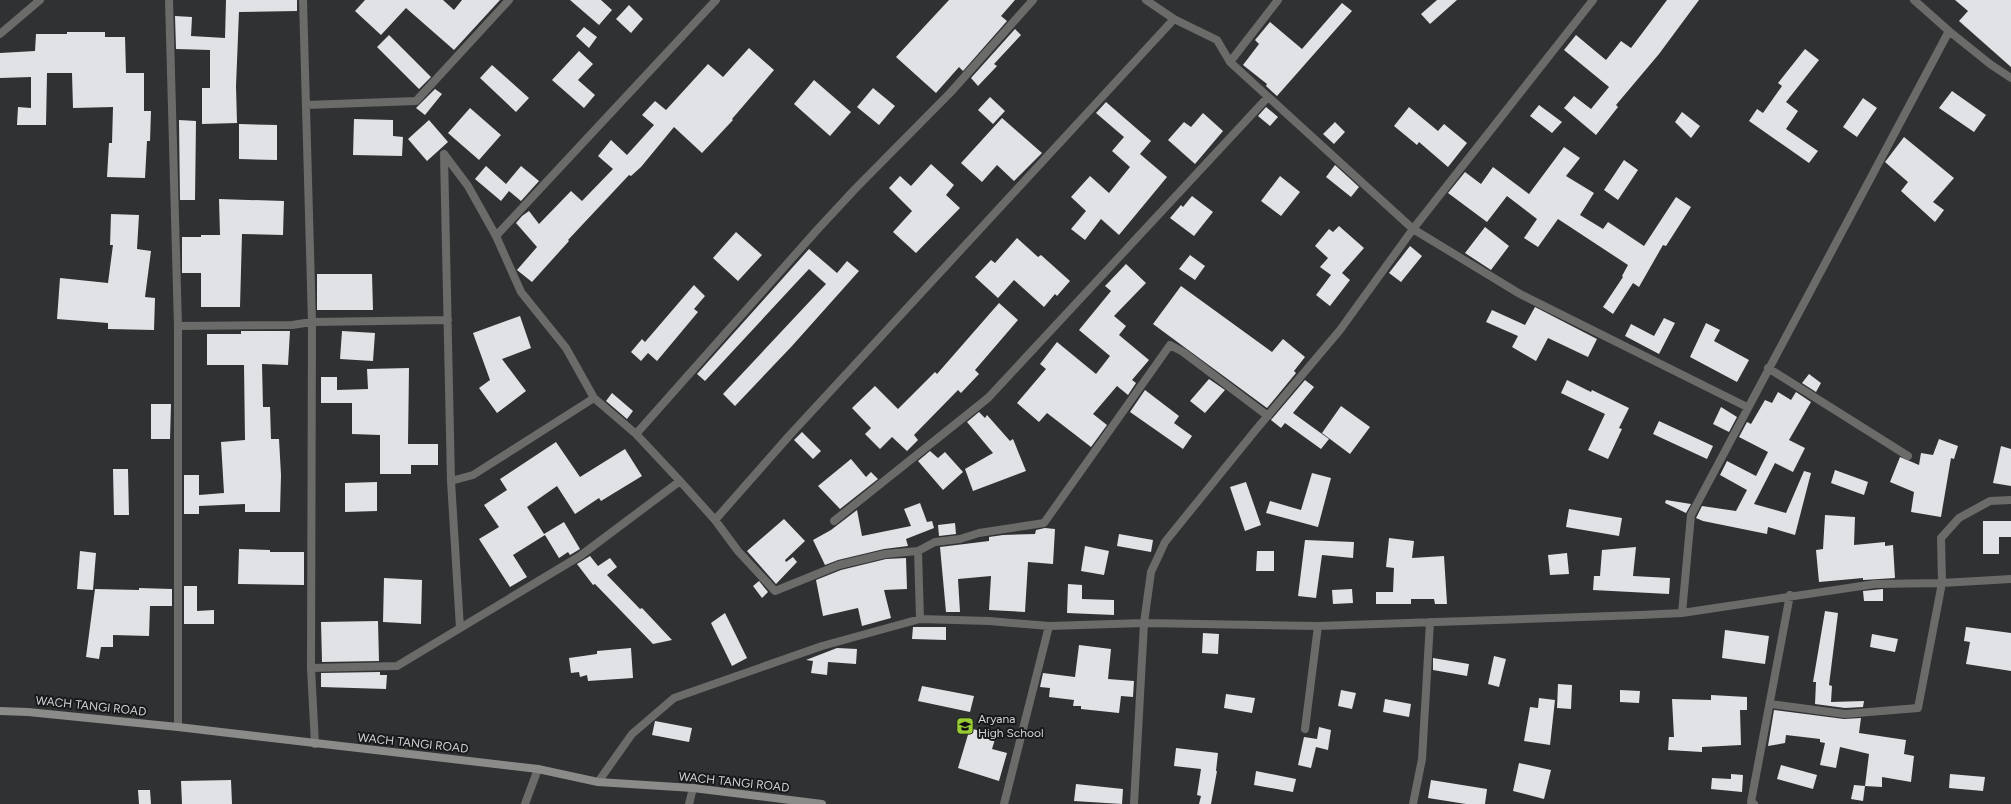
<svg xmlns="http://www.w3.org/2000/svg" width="2011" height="804" font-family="Figtree,sans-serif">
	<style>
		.building { fill: #e0e2e5 }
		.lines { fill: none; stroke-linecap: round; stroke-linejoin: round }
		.street { stroke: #6b6b6a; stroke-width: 8 }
		.secondary { stroke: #8b8c8a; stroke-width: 8 }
		.labels { text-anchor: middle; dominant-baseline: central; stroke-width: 4; stroke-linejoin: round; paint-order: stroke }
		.street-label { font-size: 12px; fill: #d2d3d5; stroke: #18191a }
		.poi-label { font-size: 12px; fill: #d2d3d5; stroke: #18191a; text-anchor: start }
	</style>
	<rect width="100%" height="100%" fill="#2f3133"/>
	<path class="building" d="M226 0H297V11L239 12 236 86 237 123 202 124V88H210V50L176 49 175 16 192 17 191 36 225 38Z
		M365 0H443L454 10 462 0H500L454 50 406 8 381 35 355 11Z
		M570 0H601L612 10 599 25Z
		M949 0H1015L1001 16 1007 21 963 71 959 67 936 93 896 57Z
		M1437 0H1457L1430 24 1421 14Z
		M1667 0H1699L1659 54 1616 105 1618 107 1596 135 1564 108 1574 96 1591 109 1609 87 1564 50 1576 35 1606 60 1621 41 1631 48Z
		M1955 0H2011V67L1959 21 1968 11Z
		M1342 3 1352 11 1277 96 1266 86 1267 84 1243 65 1259 44 1255 40 1270 22 1302 49Z
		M629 5 643 19 631 33 616 19Z
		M584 27 597 37 589 48 576 36Z
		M1015 29 1021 35 994 64 997 66 978 86 971 78Z
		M67 32H105V37H125L126 73H144V111H151L150 141H147L145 178 107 177 109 143H112L113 107 73 108 72 73H47L46 125H17L18 107 31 108V77L0 78V53L35 51 36 34H67Z
		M389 35 431 77 419 89 377 47Z
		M749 48 774 70 732 119 733 120 702 153 674 127 641 167 631 176 629 175 568 240 569 241 532 282 517 270 537 247 516 223 522 216 529 211 539 224 571 191 582 201 613 169 598 156 611 140 627 155 654 125 642 115 655 101 666 110 708 64 723 77Z
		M1805 49 1819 60 1786 102 1798 111 1786 129 1818 151 1809 163 1749 121 1757 109 1763 113 1782 86 1778 83Z
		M579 51 593 64 578 80 595 95 584 108 552 80Z
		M492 65 529 98 516 112 480 78Z
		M814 80 851 112 830 136 794 104Z
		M873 88 895 106 879 125 857 107Z
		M435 89 442 94 425 115 416 108Z
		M1952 91 1986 115 1974 132 1939 108Z
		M990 97 1005 111 993 124 978 110Z
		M1863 98 1877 108 1857 137 1843 127Z
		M1106 102 1151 141 1140 154 1167 177 1119 235 1101 219 1085 240 1071 229 1086 211 1071 197 1090 176 1109 193 1130 167 1112 151 1124 137 1096 113Z
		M1539 105 1562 122 1552 133 1530 116Z
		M1266 107 1278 117 1270 126 1258 116Z
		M1409 107 1438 131 1444 124 1467 143 1448 167 1419 142 1417 145 1394 126Z
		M470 108 501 135 479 160 448 133Z
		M1682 112 1700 126 1691 138 1675 122Z
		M1203 113 1223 131 1195 164 1168 140 1184 122 1191 127Z
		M1002 118 1042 153 1014 181 997 165 982 182 961 163Z
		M354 119 393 120V136L403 137 402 156 353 155Z
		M179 120 196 121 195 200H180Z
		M429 120 448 142 427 161 408 139Z
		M1335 122 1345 132 1334 144 1323 134Z
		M239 124 277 125V160L239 159Z
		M1904 137 1954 178 1933 202 1944 210 1935 222 1901 191 1908 182 1885 162Z
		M1564 147 1580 158 1566 176 1594 193 1580 215 1603 229 1608 222 1644 246 1676 197 1691 207 1666 246 1663 245 1639 287 1633 283 1613 314 1603 307 1623 277 1622 276 1628 265 1558 219 1538 247 1524 238 1537 219 1507 196 1487 222 1448 193 1465 172 1481 184 1493 167 1529 194Z
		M1624 160 1638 170 1618 200 1604 190Z
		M931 164 954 185 946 195 960 208 916 253 893 232 912 211 889 188 900 176 911 186Z
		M1335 165 1359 187 1351 197 1326 177Z
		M486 166 506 184 521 166 539 181 521 201 509 191 501 201 475 179Z
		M1280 176 1300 192 1281 216 1261 201Z
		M1192 196 1213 212 1194 236 1170 218 1181 205 1183 207Z
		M219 199 284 201 283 235 242 234 240 307H201V273H182V237H201V235H220Z
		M111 214 139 215 137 249 151 251 145 297 155 298 154 330 108 329V323L57 319 60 278 108 283 113 245H110Z
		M1339 226 1364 248 1342 273 1350 280 1330 306 1316 295 1331 275 1320 267 1328 258 1315 246 1329 229 1333 232Z
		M1485 227 1509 246 1491 270 1465 253Z
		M736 232 762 255 738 281 713 258Z
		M1017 238 1038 257 1041 255 1070 281 1057 296 1055 294 1044 307 1014 280 998 298 975 277 991 260 995 263Z
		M1410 246 1422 256 1401 282 1389 273Z
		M809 249 837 273 847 261 859 271 792 346 735 406 723 394 826 284 809 269 705 381 697 374Z
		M1190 255 1205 266 1195 280 1179 269Z
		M1126 264 1146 283 1114 316 1126 326 1119 335 1149 360 1132 380 1136 383 1128 395 1117 386 1093 414 1107 425 1091 447 1047 413 1039 422 1017 403 1046 369 1040 364 1057 342 1096 374 1110 356 1079 330 1111 291 1105 286Z
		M317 274H372L373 310H317Z
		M694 285 705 296 694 309 698 312 657 361 648 353 641 361 631 352 642 339 645 342Z
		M1181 286 1272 352 1283 339 1305 357 1294 371 1296 373 1267 408 1153 324Z
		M999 303 1018 320 975 370 979 374 961 393 958 390 914 435 918 440 907 451 892 437 880 449 865 434 871 428 852 408 875 386 898 409 935 372 937 374Z
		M1535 307 1597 339 1588 357 1548 338 1536 361 1512 347 1518 336 1486 322 1492 310 1525 325Z
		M520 316 531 348 502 359 526 391 497 413 479 388 490 380 473 333Z
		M1664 318 1675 323 1659 354 1625 336 1631 324 1654 336Z
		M1706 323 1720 330 1714 341 1749 360 1737 382 1690 357Z
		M241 331H290L288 365 262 364 263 407H270L271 439H279L281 475 280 512H245V504L199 506V514H184V475H199V495L224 493 221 442 245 440 244 365H207V334H241Z
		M342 331 375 333 373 361 340 359Z
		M409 368 408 444H438V465H411V474H380V435L352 434V403H321V377H337V390L368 389 367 369Z
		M1809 374 1821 383 1816 392 1802 383Z
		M1209 379 1225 390 1205 413 1190 401Z
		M1305 380 1314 387 1293 413 1329 439 1321 449 1285 423 1281 428 1271 420Z
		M1567 380 1591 392 1592 390 1629 408 1619 428 1622 429 1608 459 1588 450 1605 414 1561 393Z
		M1145 390 1179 416 1174 423 1192 436 1183 449 1130 412Z
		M1778 392 1791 400 1796 392 1811 402 1789 440 1805 448 1793 472 1775 463 1754 504 1786 513 1804 471 1811 473 1795 535 1768 527 1767 534 1703 521 1696 518 1702 506 1736 511 1747 490 1720 475 1727 461 1756 476 1768 452 1739 437 1747 422 1751 424 1765 400 1772 403Z
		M612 393 633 411 627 419 606 401Z
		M151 404H171L170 439H151Z
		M1341 406 1370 427 1350 454 1322 433Z
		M1721 407 1737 417 1729 432 1713 424Z
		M979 412 985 418 987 415 1010 441 1013 439 1026 471 973 491 965 469 993 453 967 422Z
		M1659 421 1713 446 1707 459 1653 434Z
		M802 432 821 451 813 459 794 440Z
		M1939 439 1958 446 1954 459 1951 458 1941 517 1911 512 1914 492 1890 482 1900 457 1919 465 1921 453 1933 455Z
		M556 442 580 477 625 449 642 476 601 501 599 498 575 514 557 486 527 507 544 534 564 522 580 549 570 555 568 552 559 558 545 535 513 555 527 577 510 587 479 539 499 527 484 505 507 490 500 479Z
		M2001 446 2011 449V486L1993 483Z
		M930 451 938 458 945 452 963 472 943 490 918 461Z
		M851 459 866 477 871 472 878 479 840 509 818 486Z
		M113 469H128L129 515H114Z
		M1835 470 1868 482 1864 495 1831 483Z
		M1312 473 1331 478 1318 527 1266 513 1270 501 1301 510Z
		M377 482V511L345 512V483Z
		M1246 482 1261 525 1245 531 1230 487Z
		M1666 500 1691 504 1686 513 1665 503Z
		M920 503 927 522 932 521 934 528 906 539 908 546 884 549 838 560 825 565 813 540 831 530 857 510 862 536 911 526 904 509Z
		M1569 509 1622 518 1619 536 1566 527Z
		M1825 515 1855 517 1854 545 1885 542V546L1893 545 1895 578 1863 580V578L1819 582 1816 550 1823 549Z
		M784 519 805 541 785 560 786 562 793 557 797 562 776 584 747 551Z
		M1983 521H2011V537H1999V554H1983Z
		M955 523 956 534 939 536 938 525Z
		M1045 528 1055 529 1053 564 1028 562 1025 612 989 610 991 576 958 579 960 612H946L940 547 989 541V537L1003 535 1035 534 1036 530Z
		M1119 534 1153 540 1151 552 1117 546Z
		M1389 538 1414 541 1412 558 1444 556 1447 604H1435L1434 599H1411V604H1376V592H1393L1394 568 1386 567Z
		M1305 540 1354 542 1353 558 1322 555 1316 598 1298 596Z
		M1085 546 1109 551 1104 575 1081 571Z
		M1636 547 1633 576 1670 578 1669 594 1593 590 1594 576H1600L1602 550Z
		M239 549 270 550V552H304V585L238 584Z
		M80 551 96 553 93 590 77 589Z
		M1257 551H1274V571H1256Z
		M1567 553 1569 574 1550 575 1548 555Z
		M590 556 598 566 610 558 617 567 607 575 640 609 642 608 672 640 653 644 595 584 593 585 577 564Z
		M906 558 907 589 884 590 891 618 862 626 858 608 823 616 816 580 841 570 886 559Z
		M384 578 422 580 421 624 383 622Z
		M759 581 768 592 762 598 753 586Z
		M1068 584 1082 585V599L1114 600V615L1067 613Z
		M184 586H197V611L214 610V624H184Z
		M139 588 172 589V606H150L149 636 113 635V647H101L99 659 86 657 95 589 139 590Z
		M1352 589 1353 603 1333 604 1332 590Z
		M1883 589V601H1864L1863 591Z
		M1825 611 1838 613 1829 685 1832 686 1831 702 1864 701 1863 707 1845 708 1815 704 1816 682H1813Z
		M725 613 747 658 732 666 711 623Z
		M378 621 379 661 322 662 321 622Z
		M913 627H946V640L912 639Z
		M1966 627 2011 633V671L1966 664 1970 642 1964 641Z
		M1725 630 1769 636 1765 664 1722 658Z
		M1203 633 1219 634 1218 654 1202 653Z
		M1872 634 1898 639 1895 652 1870 647Z
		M1079 645 1111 649 1108 679 1134 681 1133 697 1121 696 1119 713 1081 709V706H1073L1074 700 1049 697 1050 688 1040 687 1043 673 1075 677Z
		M631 648 633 678 588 681 587 675 580 677 579 672 571 673 569 658 597 654V651Z
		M837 648 857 649 856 664 828 662 827 675 811 673 813 661 806 660Z
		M1494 656 1506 659 1499 687 1488 684Z
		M1433 658 1469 664 1467 676 1433 670Z
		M380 672V675H387L386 689 321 687V673Z
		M1558 684 1572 685 1571 709 1557 708Z
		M922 686 974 696 970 712 918 701Z
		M1341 690 1356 693 1352 709 1338 706Z
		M1620 690 1640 691 1639 703 1620 702Z
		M1226 694 1255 698 1252 713 1224 708Z
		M1711 695 1747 697V710H1740L1741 745 1702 747V752L1668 750 1669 737H1674L1672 699 1711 700Z
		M1539 698 1555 700 1550 745 1524 741 1530 707 1538 708Z
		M1385 699 1411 704 1409 717 1383 712Z
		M1774 710 1844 719 1861 718 1859 733 1906 740 1904 754 1914 756 1911 782 1882 777V787L1865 786 1869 754 1840 747 1836 768 1820 765 1825 743 1820 742V739L1786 735 1785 743 1768 746Z
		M655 721 692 728 689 742 652 735Z
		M1319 727 1331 730 1328 750 1316 747 1311 768 1298 765 1304 737 1317 739Z
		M970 728 996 736 992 749 1007 753 999 781 958 768Z
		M1176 748 1218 753 1216 771H1217L1211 804H1199L1201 796 1197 795 1201 769 1174 766Z
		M1519 763 1551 770 1544 799 1513 791Z
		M1781 765 1817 775 1813 789 1777 779Z
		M1256 771 1296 779 1293 792 1254 785Z
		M1731 774 1743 775 1742 792 1711 789 1712 778 1731 779Z
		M1950 774 1985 777 1983 791 1949 788Z
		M231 780 232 804H182L181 781Z
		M1431 780 1487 789 1485 804H1466L1428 798Z
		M1076 784 1123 789 1122 804 1074 801Z
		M1854 785 1865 786 1863 801 1851 799Z
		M138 790H150L151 804H139Z"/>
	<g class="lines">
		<path class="street" d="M169 0 178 326V727
			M303 0 312 322 311 668 315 744
			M1146 0 1174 19 1217 40 1230 62 1413 229 1520 294 1747 407
			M1949 31 1990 64 2011 78
			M0 34 40 0
			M1230 62 1278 0
			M306 105 416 101 509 0
			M444 154 468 186 496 236 521 292 566 348 594 398 636 434 680 481 715 520 738 551 775 591 839 565 885 554 918 551 935 542 960 539 979 533 1044 523 1170 345 1183 352 1268 416
			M444 154 451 481 460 628
			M496 236 716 0
			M178 326 292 325 312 322 448 320
			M1768 368 1908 456
			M636 434 817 230 856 188 950 93 1033 0
			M451 481 473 475 594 398
			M715 520 789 436 1174 19
			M834 521 988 398 1268 97
			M918 551 920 619
			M1682 613 1691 515 1949 31 1914 0
			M311 668 397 666 580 556 680 481
			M1770 704 1845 714 1918 708 1942 583 1941 538 1959 518 1990 501 2011 500
			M1305 729 1318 626
			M598 782 632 734 674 698 822 646 920 619 989 621 1049 626 1144 623 1318 626 1640 615 1682 613 1875 584 1942 583 2011 579
			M525 804 538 769
			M689 804 693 788
			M1004 804 1049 626
			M1134 804 1144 623 1151 572 1165 542 1254 432 1340 330 1413 229 1593 0
			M1413 804 1422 759 1430 622
			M1754 804 1751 802 1790 595"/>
		<path class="secondary" d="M0 711 28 712 178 727 538 769 598 782 693 788 822 804"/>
	</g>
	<defs>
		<symbol id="school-square" viewBox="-11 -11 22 22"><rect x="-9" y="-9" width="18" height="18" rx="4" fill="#99cb35" stroke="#18191a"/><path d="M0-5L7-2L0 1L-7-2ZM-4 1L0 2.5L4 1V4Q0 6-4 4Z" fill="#111"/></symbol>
	</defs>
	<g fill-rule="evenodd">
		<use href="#school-square" x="955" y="716" width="20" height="20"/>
	</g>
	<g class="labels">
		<g class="street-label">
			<text transform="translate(91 706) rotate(6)">WACH TANGI ROAD</text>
			<text transform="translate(413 743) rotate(6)">WACH TANGI ROAD</text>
			<text transform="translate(734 782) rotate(6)">WACH TANGI ROAD</text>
		</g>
		<g class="poi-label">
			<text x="978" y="719">Aryana<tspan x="978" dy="14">High School</tspan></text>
		</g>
	</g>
</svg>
